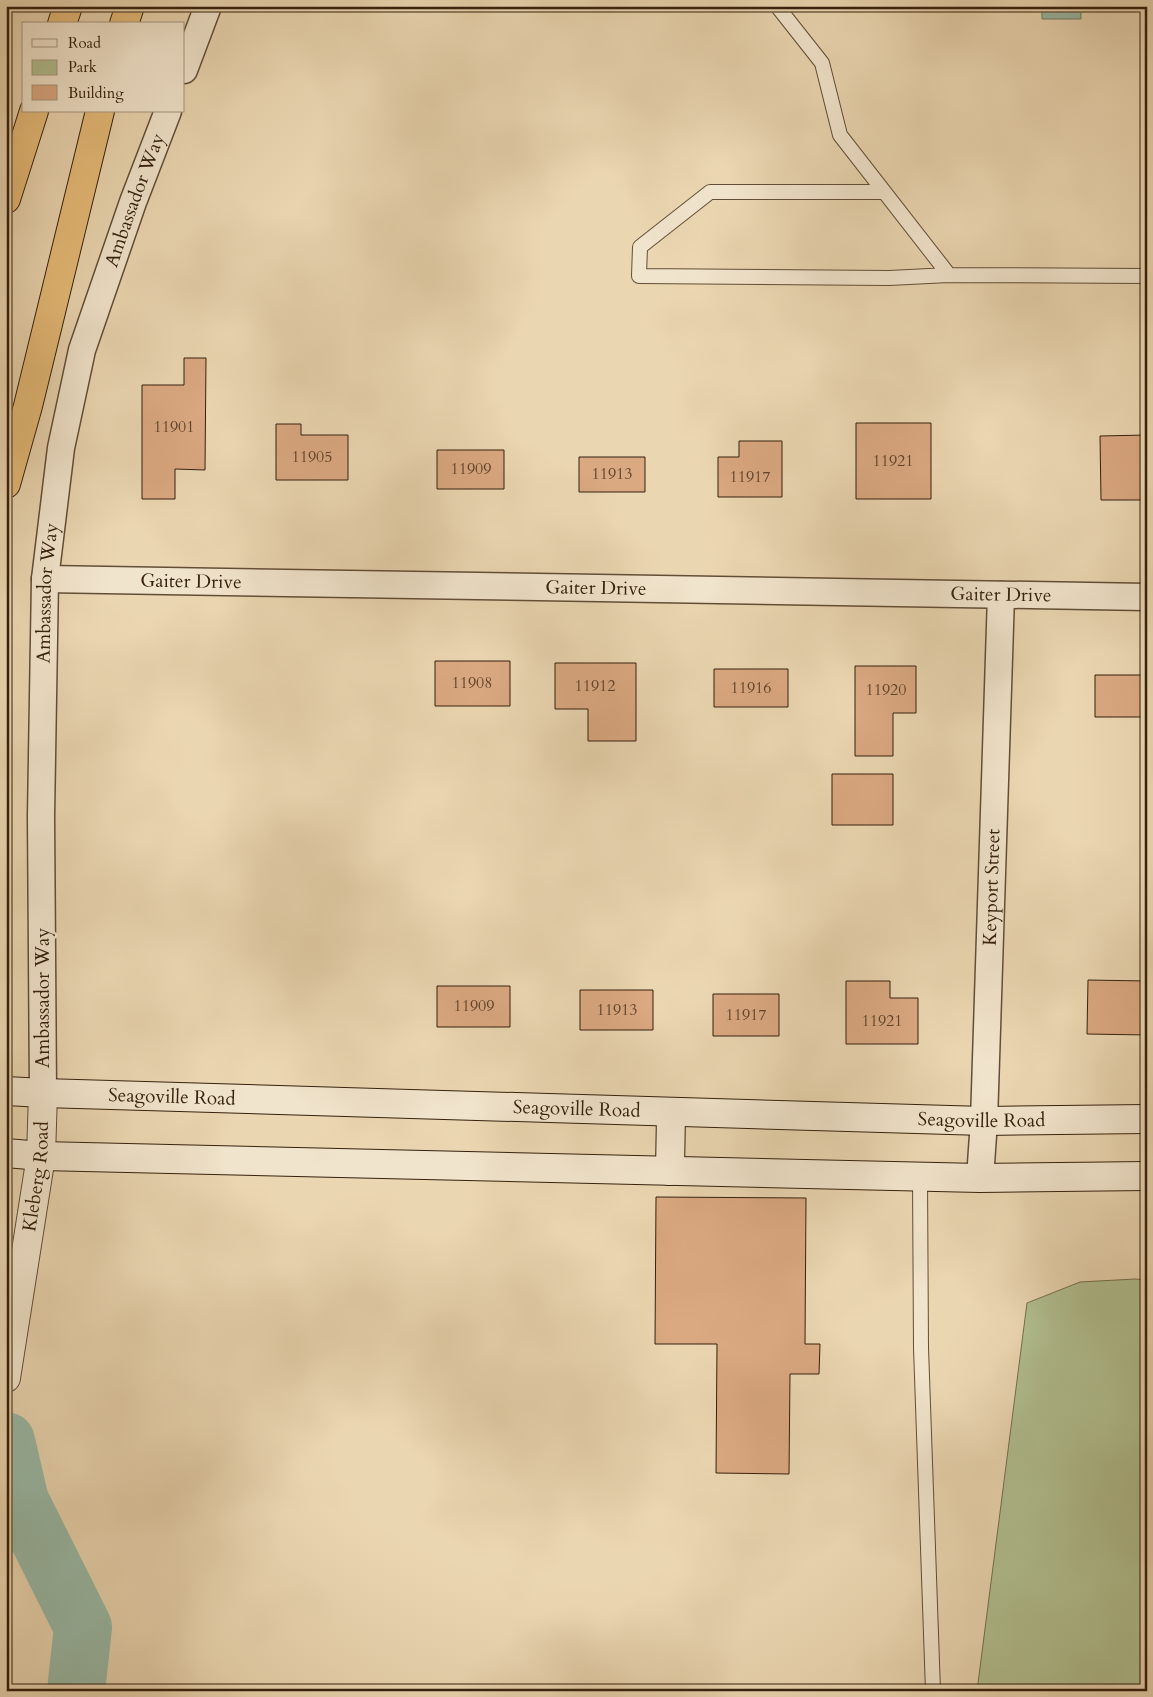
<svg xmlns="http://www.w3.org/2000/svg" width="1153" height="1697" font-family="Cardo,serif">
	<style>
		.green { fill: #b1bf90; stroke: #73704f }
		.water { fill: #99baa7; stroke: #717d6a }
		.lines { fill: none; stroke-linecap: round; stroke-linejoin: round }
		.river { stroke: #99baa7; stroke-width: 58 }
		.building { fill: #daa881; stroke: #35210e }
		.service-casing { stroke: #624e37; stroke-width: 16 }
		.minor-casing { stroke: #624e37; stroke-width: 29 }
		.tertiary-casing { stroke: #624e37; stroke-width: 30 }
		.secondary-casing { stroke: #35210e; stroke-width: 30 }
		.motorway-casing { stroke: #35210e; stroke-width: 30 }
		.service { stroke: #f1e4cc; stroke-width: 14 }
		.minor { stroke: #f1e4cc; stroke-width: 26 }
		.tertiary { stroke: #f1e4cc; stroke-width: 28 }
		.secondary { stroke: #f1e4cc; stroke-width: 28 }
		.motorway { stroke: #e5bb78; stroke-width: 28 }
		.labels { text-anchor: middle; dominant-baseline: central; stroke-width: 5; stroke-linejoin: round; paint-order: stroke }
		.number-label { font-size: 16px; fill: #5e432b }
		.street-label { font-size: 19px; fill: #35210e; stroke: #f1e4cc }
	</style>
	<rect width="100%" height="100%" fill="#ead6b1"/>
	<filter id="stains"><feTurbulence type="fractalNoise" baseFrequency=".004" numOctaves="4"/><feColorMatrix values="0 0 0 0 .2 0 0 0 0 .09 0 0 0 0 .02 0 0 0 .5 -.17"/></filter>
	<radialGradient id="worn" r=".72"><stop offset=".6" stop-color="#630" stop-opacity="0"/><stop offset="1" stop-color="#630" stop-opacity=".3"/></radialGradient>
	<path class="green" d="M1135 1279 1147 1280V1691H977L1027 1303 1080 1282Z"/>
	<path class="water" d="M1042 6H1087L1081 7V19H1042Z"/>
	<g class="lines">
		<path class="river" d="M6 1441 20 1501 83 1627 76 1691"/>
	</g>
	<path class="building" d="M184 358H206L205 470 175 469V499H142V385H184Z
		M856 423H931V499H856Z
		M276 424H301V435H348V480H276Z
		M1147 435V500H1101L1100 436Z
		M739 441H782V497H718V457H739Z
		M437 450H504V489H437Z
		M579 457H645V492H579Z
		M435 661H510V706H435Z
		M555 663H636V741H588V709H555Z
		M855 666H916V713H893V756H855Z
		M714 669H788V707H714Z
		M1095 675H1147V717H1095Z
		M832 774H893V825H832Z
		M1088 980 1147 981V1035L1087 1034Z
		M846 981H890V998H918V1044H846Z
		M437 986H510V1027H437Z
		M580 990H653V1030H580Z
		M713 994H779V1036H713Z
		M656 1197 806 1198 805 1344H820L819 1374H790L789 1474 716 1473 717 1344H655Z"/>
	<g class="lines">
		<defs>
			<path id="service" d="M777 6 822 63 840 135 949 275 1147 276
				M884 192H710L640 247 639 276 889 278 949 275
				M920 1176 921 1348 933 1691"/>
			<g id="minor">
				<path d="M184 70 208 6"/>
				<path id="s1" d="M45 579 1147 597"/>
				<path id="s2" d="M43 1093 41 816 45 579 61 448 82 350 133 202 168 111"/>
				<path id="s3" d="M980 1178 984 1121 1001 595"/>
			</g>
			<g id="tertiary">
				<path id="s4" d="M6 1378 41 1156 43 1093"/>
			</g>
			<g id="secondary">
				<path id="s5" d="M6 1091 43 1093 984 1121 1147 1119"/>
				<path d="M6 1153 41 1156 980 1178 1147 1176"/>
				<path d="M670 1171 671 1112"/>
			</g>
			<path id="motorway" d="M62 24 68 6
				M124 24 130 6
				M6 199 34 111
				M6 484 28 406 100 111"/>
		</defs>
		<use href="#service" class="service-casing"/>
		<use href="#minor" class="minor-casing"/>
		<use href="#tertiary" class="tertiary-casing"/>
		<use href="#secondary" class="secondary-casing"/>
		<use href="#motorway" class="motorway-casing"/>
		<use href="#service" class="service"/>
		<use href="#minor" class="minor"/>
		<use href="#tertiary" class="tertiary"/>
		<use href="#secondary" class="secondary"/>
		<use href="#motorway" class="motorway"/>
	</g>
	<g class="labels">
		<g class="number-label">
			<text x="174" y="427">11901</text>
			<text x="312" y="457">11905</text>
			<text x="893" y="461">11921</text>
			<text x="471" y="469">11909</text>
			<text x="612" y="474">11913</text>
			<text x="750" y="477">11917</text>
			<text x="472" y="683">11908</text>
			<text x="595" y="686">11912</text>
			<text x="751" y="688">11916</text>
			<text x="886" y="690">11920</text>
			<text x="474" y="1006">11909</text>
			<text x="617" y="1010">11913</text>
			<text x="746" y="1015">11917</text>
			<text x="882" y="1021">11921</text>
		</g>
		<g class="street-label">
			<text stroke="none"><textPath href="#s2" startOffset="905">Ambassador Way</textPath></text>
			<text stroke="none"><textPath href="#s1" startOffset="146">Gaiter Drive</textPath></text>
			<text stroke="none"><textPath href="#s1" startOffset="551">Gaiter Drive</textPath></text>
			<text stroke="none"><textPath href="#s2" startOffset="500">Ambassador Way</textPath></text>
			<text stroke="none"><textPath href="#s1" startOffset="956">Gaiter Drive</textPath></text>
			<text stroke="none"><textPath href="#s3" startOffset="291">Keyport Street</textPath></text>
			<text transform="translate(43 998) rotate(-90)">Ambassador Way</text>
			<text stroke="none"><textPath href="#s5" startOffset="166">Seagoville Road</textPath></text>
			<text stroke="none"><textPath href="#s5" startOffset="571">Seagoville Road</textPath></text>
			<text stroke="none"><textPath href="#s5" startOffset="976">Seagoville Road</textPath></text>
			<text stroke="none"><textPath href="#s4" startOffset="204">Kleberg Road</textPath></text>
		</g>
	</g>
	<rect width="1153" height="1697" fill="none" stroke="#ead6b1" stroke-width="25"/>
	<rect x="8" y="8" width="1138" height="1682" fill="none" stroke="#35210e" stroke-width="2.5"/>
	<rect x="12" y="12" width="1128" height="1672" fill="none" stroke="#35210e"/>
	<rect x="22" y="22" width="162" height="90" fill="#f1e4cc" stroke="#a69680"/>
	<rect x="32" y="39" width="25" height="8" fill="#f1e4cc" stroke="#a69680"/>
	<text x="68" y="48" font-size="15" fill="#35210e">Road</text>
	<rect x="32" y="60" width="25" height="15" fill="#b1bf90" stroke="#a69680"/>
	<text x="68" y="72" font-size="15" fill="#35210e">Park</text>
	<rect x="32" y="85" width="25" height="15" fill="#daa881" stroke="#a69680"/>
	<text x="68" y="98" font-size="15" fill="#35210e">Building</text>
	<rect width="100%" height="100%" filter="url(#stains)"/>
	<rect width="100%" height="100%" fill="url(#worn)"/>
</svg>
